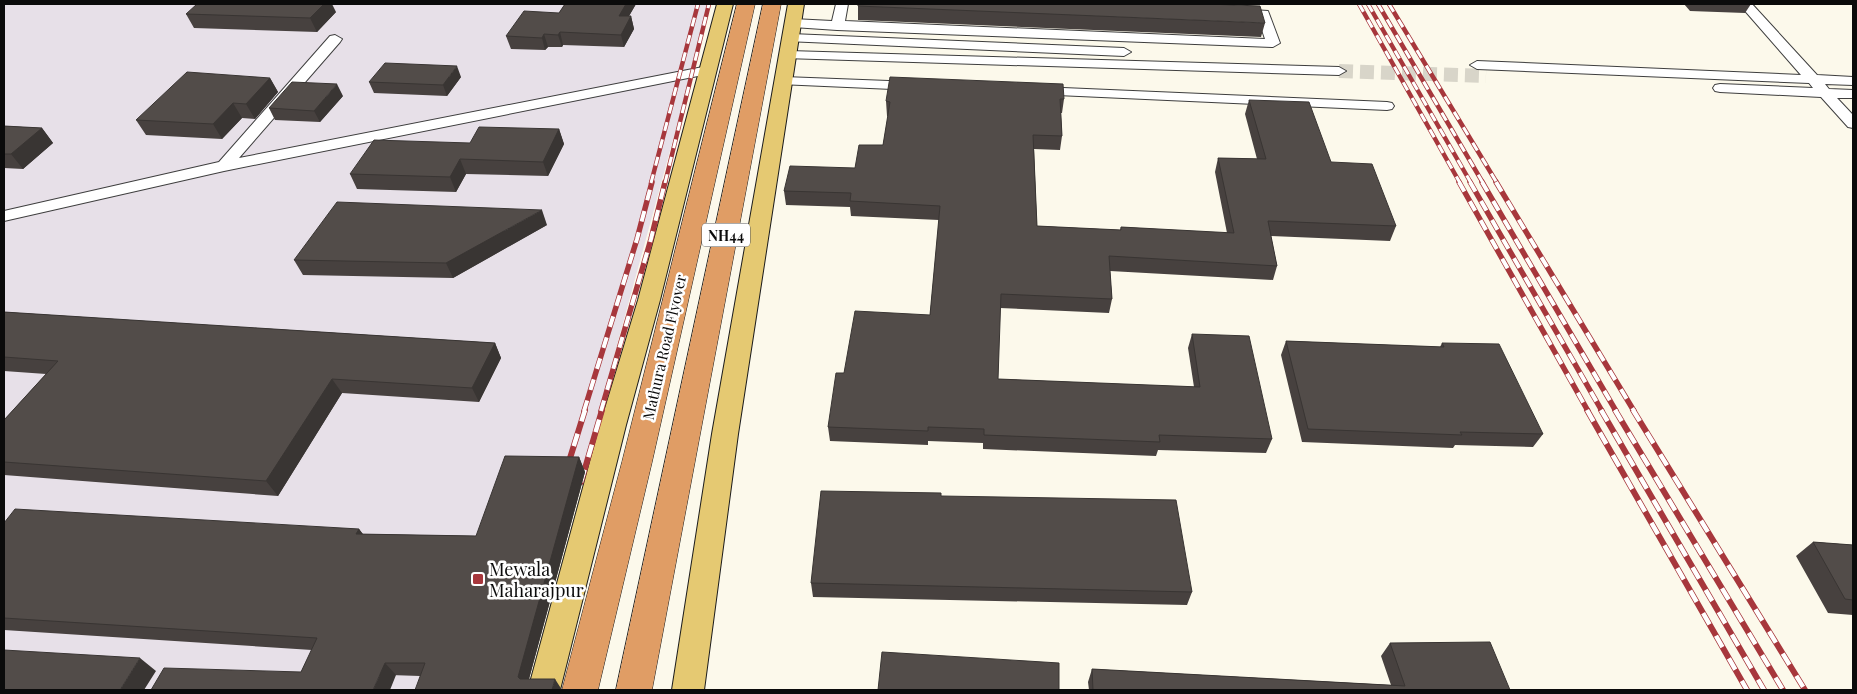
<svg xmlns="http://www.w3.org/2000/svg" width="1857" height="694" font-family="'Playfair Display',serif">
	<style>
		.industrial { fill: #e7e0e8 }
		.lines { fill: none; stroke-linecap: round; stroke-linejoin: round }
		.minor-tunnel { stroke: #d8d5c9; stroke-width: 14; stroke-dasharray: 14 7; stroke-linecap: butt }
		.minor-casing { stroke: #3e3e3e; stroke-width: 2 }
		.major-casing { stroke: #1c1c1c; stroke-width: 2 }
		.highway-casing { stroke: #1c1c1c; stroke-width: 1 }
		.minor { fill: #fff; fill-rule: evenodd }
		.major { fill: #e5c972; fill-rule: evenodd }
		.highway { fill: #e09d65; fill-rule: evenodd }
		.rail-far2-casing { stroke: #a7373c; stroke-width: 4.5 }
		.rail-far1-casing { stroke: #a7373c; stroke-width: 5.5 }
		.rail-casing { stroke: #a7373c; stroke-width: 6 }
		.rail-far2 { stroke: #fff; stroke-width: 3; stroke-dasharray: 9; stroke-linecap: butt }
		.rail-far1 { stroke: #fff; stroke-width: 4; stroke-dasharray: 11; stroke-linecap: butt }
		.rail { stroke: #fff; stroke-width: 4.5; stroke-dasharray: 13; stroke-linecap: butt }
		.wall { fill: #47413f }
		.shaded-wall { fill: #393533 }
		.building { fill: #524c49; stroke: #393533 }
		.poi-dot { fill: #a7373c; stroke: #fff; stroke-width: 2 }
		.labels { text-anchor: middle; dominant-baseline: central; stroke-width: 5; stroke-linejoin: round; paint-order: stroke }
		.shield { fill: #fff; stroke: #545454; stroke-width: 1 }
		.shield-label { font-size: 14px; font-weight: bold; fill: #0b0b0b }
		.street-label { font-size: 15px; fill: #0b0b0b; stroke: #fff }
		.near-poi-label { font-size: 18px; fill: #0b0b0b; stroke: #fff; text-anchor: start }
	</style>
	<rect width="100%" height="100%" fill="#fcf9eb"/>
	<path class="industrial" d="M4 4H710L523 690H4Z"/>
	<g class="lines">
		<path class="minor-tunnel" d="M1339 71 1486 76"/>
		<defs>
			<path id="minor" d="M836 4H848L845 21 1265 39 1258 18 1238 17 1231 13 1238 9 1268 11 1280 43 1273 47 837 30 793 27 786 23 793 19 832 21Z
				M1739 4H1752L1817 75 1853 77V85L1825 84 1829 89 1853 90V98H1837L1853 115V128L1848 127 1821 97 1720 92 1715 91 1713 88 1715 85 1720 84 1813 88 1809 83 1477 69 1470 65 1477 61 1801 75Z
				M791 34 1124 48 1131 52 1124 56 786 41 784 38 786 35Z
				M335 35 342 39 340 42 239 158 708 66 715 70 708 74 224 171 4 221V211L219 162 330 36Z
				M789 51 1339 67 1346 71 1339 75 784 58 782 55Z
				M784 77 915 82 920 83 922 86 920 89 915 90 779 84 777 81 779 78Z
				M1040 87 1387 102 1392 103 1394 106 1392 109 1387 110 1035 94 1033 91 1035 88Z"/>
			<path id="major" d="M717 4H733L660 300 626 425 560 690H528L600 425 638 300Z
				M788 4H804L738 434 704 690H672L712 434Z"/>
			<path id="highway" d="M737 4H755L652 462 598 690H562L622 462Z
				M763 4H781L652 690H616Z"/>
		</defs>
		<use href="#minor" class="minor-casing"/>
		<use href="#major" class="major-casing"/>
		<use href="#highway" class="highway-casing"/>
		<use href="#minor" class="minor"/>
		<use href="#major" class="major"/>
		<use href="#highway" class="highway"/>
		<defs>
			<path id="rail-far2" d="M1359 4 1460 183
				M1368 4 1471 183
				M1378 4 1483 183
				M1389 4 1497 183
				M651 183 698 4
				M665 183 709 4"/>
			<path id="rail-far1" d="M1459 182 1588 411
				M1470 182 1602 411
				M1482 182 1616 411
				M1496 182 1634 411
				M584 411 637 239 652 182
				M601 411 651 239 665 182"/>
			<path id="rail" d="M1587 410 1747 690
				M1601 410 1764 690
				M1615 410 1783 690
				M1633 410 1805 690
				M566 471 585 410
				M581 482 602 410"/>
		</defs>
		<use href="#rail-far2" class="rail-far2-casing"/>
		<use href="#rail-far1" class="rail-far1-casing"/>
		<use href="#rail" class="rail-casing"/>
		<use href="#rail-far2" class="rail-far2"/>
		<use href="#rail-far1" class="rail-far1"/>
		<use href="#rail" class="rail"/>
	</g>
	<path class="wall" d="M565 4H636L629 16H631L634 29 624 47 563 45 562 47H548L545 50 511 49 506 36 559 13Z
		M858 4 1265 23 1261 37 858 20Z
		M1684 4H1751L1745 13 1690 11Z
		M336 12 317 32 194 28 186 14Z
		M461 77 447 96 374 93 369 82Z
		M270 78 278 92 255 119 242 118 222 139 146 135 136 120Z
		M343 96 320 122 275 120 269 108Z
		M1064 99 1062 113H1061L1062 136 1060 150 1034 149 1037 226 1120 230 1121 227 1227 233 1215 172 1218 158 1257 159 1245 114 1249 100 1331 162 1396 226 1390 241 1271 236 1277 266 1273 280 1110 271 1112 299 1109 313 1000 308 998 379 1194 387 1188 348 1192 334 1272 439 1266 453 1158 450 1156 456 983 449V443L928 441V445L830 441 828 427 844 373 930 315 939 220 851 216 850 207 786 205 784 191 855 168 883 145 888 116H887L886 101Z
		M4 126 42 128 53 143 23 169 4 168Z
		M559 129 564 144 548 176 466 174 456 192 357 189 350 174 470 143Z
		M547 225 453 278 303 275 294 260Z
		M4 312 495 343 501 358 479 402 342 393 278 496 4 475V420L46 374 4 371Z
		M1286 341 1440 347 1442 343 1543 434 1533 447 1455 445 1453 448 1302 442 1281 355Z
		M579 457 585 472 529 679 562 690 420 676 301 672 312 650 4 630V523L359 529 363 534 476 536Z
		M941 496 1192 592 1187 605 813 597 811 583Z
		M1813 542 1853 545V615L1828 613 1796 556Z
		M1390 643 1510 690H1089L1088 682 1092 669 1391 685 1381 656Z"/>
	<path class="shaded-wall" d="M324 4H332L336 12 317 32 310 18Z
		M626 4H636L622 28 619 16Z
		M631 16 634 29 624 47 621 35Z
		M560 32 563 45 562 47 558 35Z
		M544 34 548 47 545 50 542 38Z
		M457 66 461 77 447 96 443 85Z
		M270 78 278 92 255 119 246 104Z
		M337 84 343 96 320 122 314 111Z
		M233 103 242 118 222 139 213 124Z
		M42 128 53 143 23 169 11 154Z
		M559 129 564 144 548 176 543 162Z
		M460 159 466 174 456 192 450 177Z
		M542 210 547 225 453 278 446 263Z
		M495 343 501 358 479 402 472 388Z
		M332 379 342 393 278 496 266 481Z
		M579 457 585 472 526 690 518 677Z
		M359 529 369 543 356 534Z
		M140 658 156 671 144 690H120Z
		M385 663 396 675 390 690H373Z
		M555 679 562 690H552Z"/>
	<path class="building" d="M197 4H324L310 18 186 14Z
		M565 4H626L619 16H631L621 35 560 32 558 35 544 34 542 38 506 36 524 11 559 13Z
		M858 4H1208L1260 6 1265 23 858 6Z
		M385 63 457 66 443 85 369 82Z
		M187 72 270 78 246 104 233 103 213 124 136 120Z
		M890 77 1063 84 1064 99H1060L1062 136 1033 135 1037 226 1121 230V227L1234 233 1218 158 1266 159 1249 100 1309 102 1331 162 1372 164 1396 226 1268 221 1277 266 1109 256 1112 299 1001 294 998 379 1200 387 1192 334 1249 336 1272 439 1159 435 1160 442 984 435V429L928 427V431L828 427 836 373H844L855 311 930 315 940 206 850 201 851 193 784 191 790 166 855 168 859 145H883L890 102 886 101Z
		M292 82 337 84 314 111 269 108Z
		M4 126 42 128 11 154H4Z
		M479 127 559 129 543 162 460 159 450 177 350 174 374 140 470 143Z
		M337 202 542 210 446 263 294 260Z
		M4 312 495 343 472 388 332 379 266 481 4 462V420L58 361 4 357Z
		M1286 341 1444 347 1442 343 1499 344 1543 434 1460 432 1462 435 1308 429Z
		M505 456 579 457 518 677 520 679H555L552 690H415L425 663H385L373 690H151L164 668 301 672 317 638 4 618V523L15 509 359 529 356 534 476 536Z
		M821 491 941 493V496L1176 500 1192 592 811 583Z
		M1813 542 1853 545V600L1845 599Z
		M1490 642 1510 690H1093L1092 669 1405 686 1390 643Z
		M4 650 140 658 120 690H4Z
		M882 652 1059 663V690H878Z"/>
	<rect class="poi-dot" x="472" y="573" width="12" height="12" rx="2.5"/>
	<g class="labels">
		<rect class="shield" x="702" y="223.5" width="48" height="23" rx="4"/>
		<g class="shield-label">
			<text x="726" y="235">NH44</text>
		</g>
		<g class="street-label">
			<text transform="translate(664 347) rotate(-77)">Mathura Road Flyover</text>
		</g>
		<g class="near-poi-label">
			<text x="489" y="569">Mewala<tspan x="489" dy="21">Maharajpur</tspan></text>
		</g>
	</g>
	<rect width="1857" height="694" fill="none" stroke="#0b0b0b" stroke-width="10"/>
</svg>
